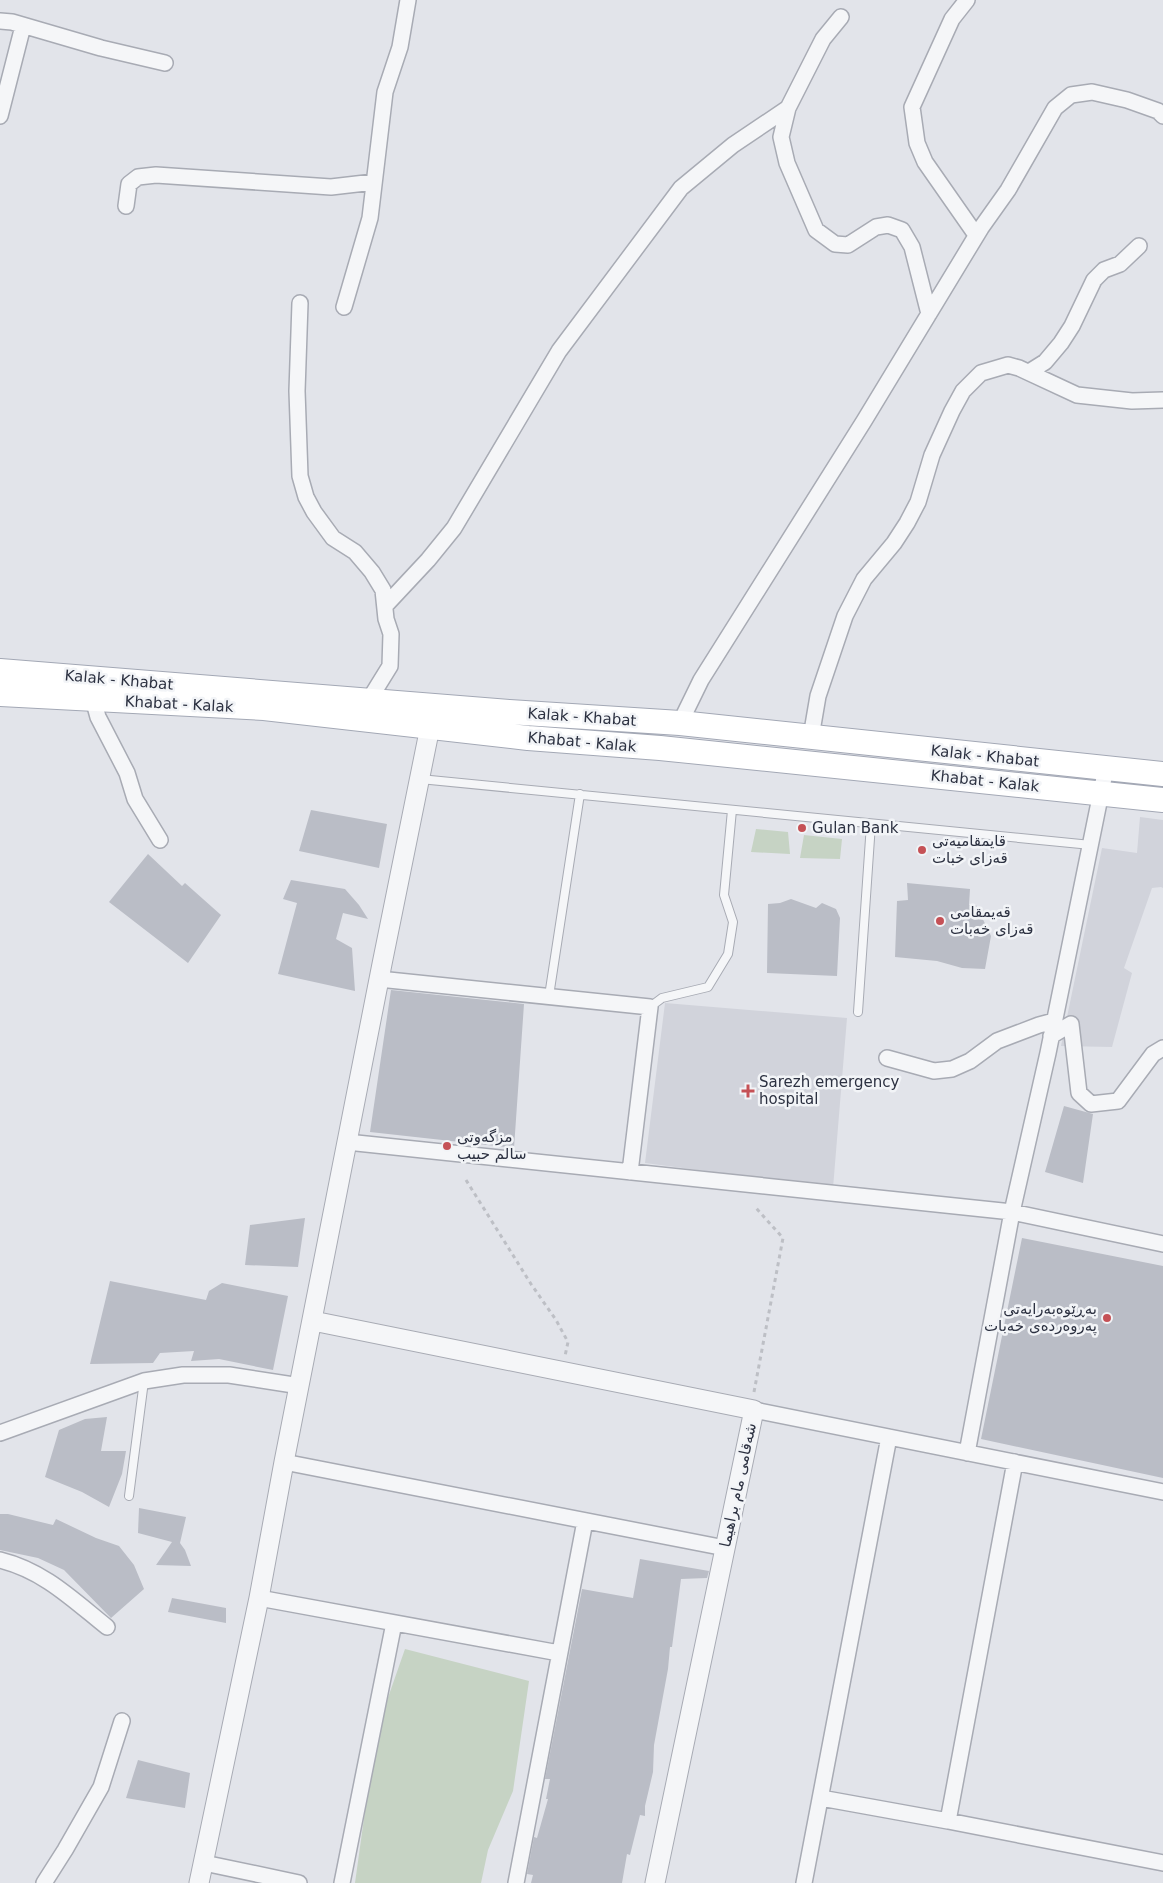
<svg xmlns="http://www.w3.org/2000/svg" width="1163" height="1883" font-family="'DejaVu Sans','Noto Naskh Arabic',sans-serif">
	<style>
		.built { fill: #d1d3db }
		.green { fill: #c6d3c4 }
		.building { fill: #babdc6 }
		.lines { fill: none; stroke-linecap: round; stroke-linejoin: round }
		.service-casing { stroke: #a8abb4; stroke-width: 10 }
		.minor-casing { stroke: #a8abb4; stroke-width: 18 }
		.tertiary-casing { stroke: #a8abb4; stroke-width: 21 }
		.primary-casing { stroke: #a3a8b5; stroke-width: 26 }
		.path { stroke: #bdbfc5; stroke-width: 3; stroke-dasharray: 4 4; stroke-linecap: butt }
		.service { stroke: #f5f6f8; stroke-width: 8 }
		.minor { stroke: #f5f6f8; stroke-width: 15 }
		.tertiary { stroke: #f5f6f8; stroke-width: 19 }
		.primary { stroke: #fff; stroke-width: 24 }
		.poi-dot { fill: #c55156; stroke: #f2f4f7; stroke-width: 2 }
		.labels { text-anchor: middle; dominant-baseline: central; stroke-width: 5; stroke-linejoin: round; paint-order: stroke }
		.street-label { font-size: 15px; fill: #2c3141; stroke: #f2f4f7 }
		.poi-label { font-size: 15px; fill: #2c3141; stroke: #f2f4f7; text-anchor: start }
	</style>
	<rect width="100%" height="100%" fill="#e2e4ea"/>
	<path class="built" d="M1140 817 1163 820V888L1161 887 1152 888 1124 968 1132 973 1112 1047 1061 1046 1102 848 1137 853Z
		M665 1003 847 1018 833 1188 645 1163Z"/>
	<path class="green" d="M756 829 788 832 790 854 751 852Z
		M804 835 842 839 840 859 800 858Z
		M405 1649 529 1681 513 1791 488 1850 481 1883H355L376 1732Z"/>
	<path class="building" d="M311 810 387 824 379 868 299 851Z
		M148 854 182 886 185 883 221 915 188 963 109 902Z
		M291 880 345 889 359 905 368 919 343 913 336 939 352 948 355 991 278 974 297 903 283 899Z
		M907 883 970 889 969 905H976L991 936 985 969 962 968 937 961 895 957 897 901 908 900Z
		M791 899 816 908 822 903 836 909 840 918 837 976 767 973 768 904 780 903Z
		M391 990 524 1004 514 1148 370 1132Z
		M1064 1106 1093 1114 1083 1183 1045 1172Z
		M305 1218 298 1267 245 1265 250 1225Z
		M1022 1238 1163 1266V1478L981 1439Z
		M110 1281 206 1300 209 1291 222 1283 288 1296 273 1370 219 1359 191 1361 194 1351 160 1353 153 1363 90 1364Z
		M107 1417 101 1451H126L122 1474 109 1507 82 1492 45 1477 59 1430 85 1419Z
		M139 1508 186 1517 180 1543 185 1550 191 1566 156 1565 172 1542 138 1533Z
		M0 1514H8L53 1525 56 1519 96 1538 119 1546 134 1565 144 1589 111 1618 64 1570 38 1558 0 1550Z
		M640 1559 709 1571 707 1578 681 1579 672 1647H670L668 1669 654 1745 653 1772 645 1806V1816L640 1815 630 1855 627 1854 622 1883H531L533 1875 527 1874 534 1837 537 1838 548 1799H546L550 1779H545L582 1589 633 1598Z
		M172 1598 226 1608V1623L168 1612Z
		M138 1760 190 1773 185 1808 126 1798Z"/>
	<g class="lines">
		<defs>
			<path id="service" d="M420 779 1091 845
				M549 996 580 794
				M650 1007 662 998 708 987 728 954 733 922 724 895 732 810
				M858 1012 871 824
				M129 1496 144 1381"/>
			<path id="minor" d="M967 0 952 19 912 107 917 143 925 162 976 235
				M0 21 12 22 101 48 165 63
				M788 108 781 137 787 163 816 230 835 244 848 245 876 227 888 225 902 230 912 247 929 314
				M0 116 23 26
				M126 206 129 184 138 177 156 175 331 187 374 182
				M300 303 297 391 300 476 306 497 314 512 333 538 355 552 372 572 383 590 386 619 391 634 390 666 369 700
				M344 307 370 218 385 92 400 47 408 0
				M1029 372 1045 362 1061 343 1072 326 1094 280 1104 270 1120 264 1139 246
				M385 606 428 560 454 528 559 351 681 188 733 145 788 108 823 39 841 17
				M93 699 98 717 127 773 135 799 160 840
				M680 723 701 680 864 421 981 228 1008 190 1055 108 1071 95 1092 92 1127 100 1158 111 1163 116
				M811 737 818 696 845 616 864 579 894 543 907 523 918 502 932 455 952 411 963 391 981 373 1008 365 1019 368 1077 395 1132 401 1163 400
				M379 979 650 1007 630 1172
				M1051 1036 1071 1024 1079 1093 1091 1104 1118 1101 1153 1054 1163 1048
				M887 1058 934 1071 952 1069 970 1061 997 1041 1039 1025 1054 1021
				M347 1142 1012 1212 1163 1244
				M754 1410 1163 1492
				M0 1433 144 1381 183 1375H229L300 1386
				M967 1453 1012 1212 1048 1053 1106 768
				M284 1462 725 1548
				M0 1560C44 1571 72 1599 107 1627
				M259 1598 559 1653
				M821 1798 948 1821 1015 1462
				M948 1821 1163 1863
				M204 1863 299 1883
				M44 1883 65 1850 101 1787 122 1721
				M342 1883 394 1623
				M516 1883 585 1521
				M804 1883 889 1437"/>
			<path id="tertiary" d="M313 1321 754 1410 655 1883
				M199 1883 259 1598 284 1462 382 964 430 727"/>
			<path id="primary" d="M0 671 509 712 680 723 1163 774
				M0 694 264 708 528 738 660 748 1163 800"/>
		</defs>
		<use href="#service" class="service-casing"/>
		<use href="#minor" class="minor-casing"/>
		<use href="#tertiary" class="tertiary-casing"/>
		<use href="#primary" class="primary-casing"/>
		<path class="path" d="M466 1180 531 1284 556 1320 568 1342 565 1356
			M754 1392 783 1238 756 1208"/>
		<use href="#service" class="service"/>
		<use href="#minor" class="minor"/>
		<use href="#tertiary" class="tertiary"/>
		<use href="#primary" class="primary"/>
	</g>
	<g class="poi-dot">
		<circle cx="802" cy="828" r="5"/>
		<circle cx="922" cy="850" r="5"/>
		<circle cx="940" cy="921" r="5"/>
		<path d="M745.5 1083.5h5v5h5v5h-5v5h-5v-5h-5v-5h5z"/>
		<circle cx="447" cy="1146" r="5"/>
		<circle cx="1107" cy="1318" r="5"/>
	</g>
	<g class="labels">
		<g class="street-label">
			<text transform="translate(119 680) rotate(5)">Kalak - Khabat</text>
			<text transform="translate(179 704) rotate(3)">Khabat - Kalak</text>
			<text transform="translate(582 717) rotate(4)">Kalak - Khabat</text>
			<text transform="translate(582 742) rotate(5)">Khabat - Kalak</text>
			<text transform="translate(985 756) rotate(6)">Kalak - Khabat</text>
			<text transform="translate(985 781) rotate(6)">Khabat - Kalak</text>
			<text transform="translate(738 1485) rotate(-78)">شەقامی مام براهیما</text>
		</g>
		<g class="poi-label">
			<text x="812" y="828">Gulan Bank</text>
			<text x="932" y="841">قایمقامیەتى<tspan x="932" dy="17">قەزای خبات</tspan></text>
			<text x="950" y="912">قەیمقامی<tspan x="950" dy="17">قەزای خەبات</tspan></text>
			<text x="759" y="1082">Sarezh emergency<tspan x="759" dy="17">hospital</tspan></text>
			<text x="457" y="1137">مزگەوتی<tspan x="457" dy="17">سالم حبیب</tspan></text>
			<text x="1097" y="1309" text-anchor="end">بەڕێوەبەرایەتی<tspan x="1097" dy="17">پەروەردەی خەبات</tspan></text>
		</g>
	</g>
</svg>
